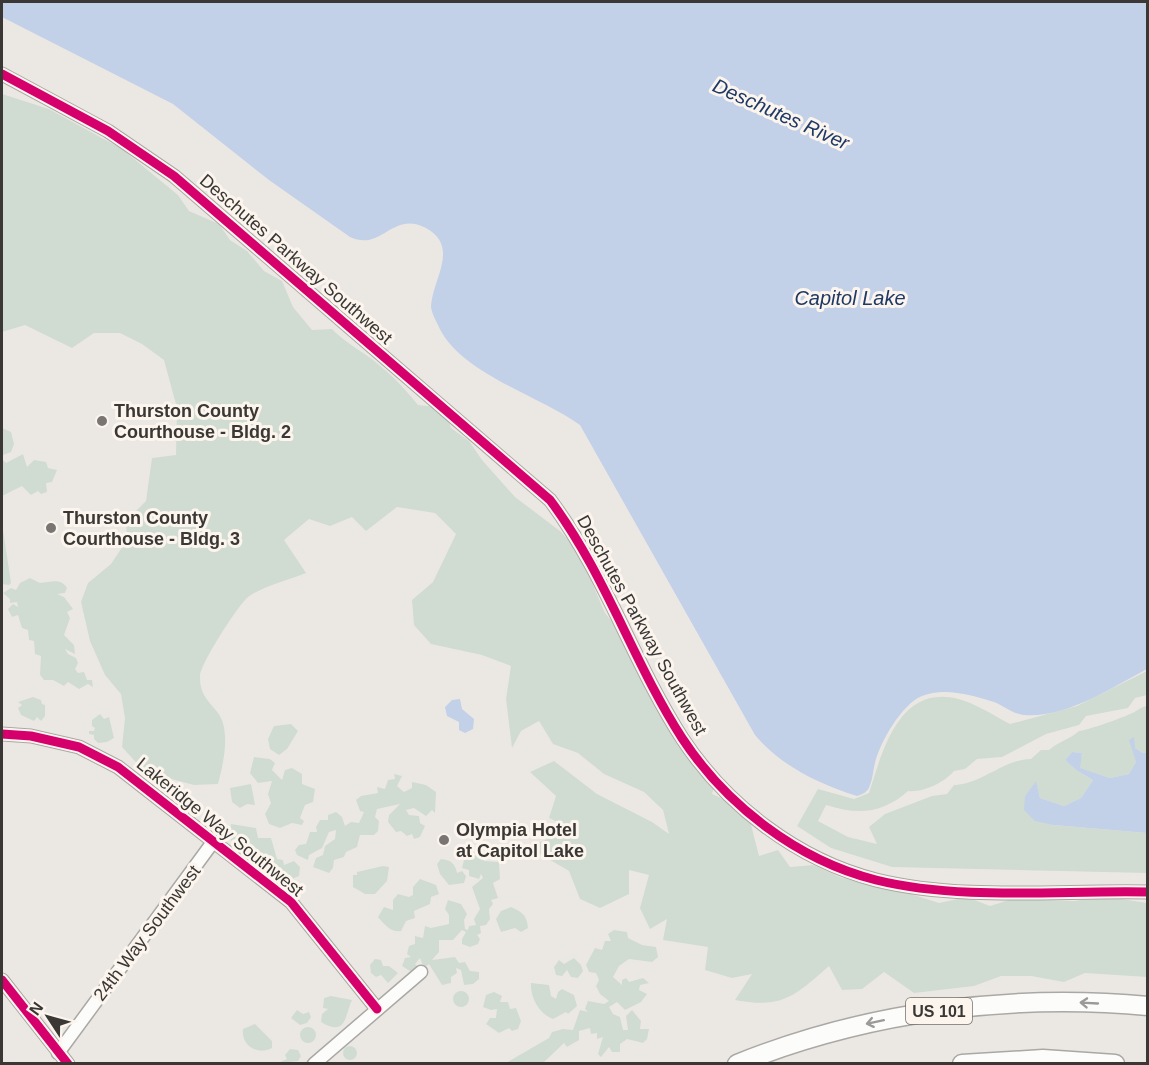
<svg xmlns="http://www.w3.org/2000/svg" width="1149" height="1065" font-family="Helvetica,sans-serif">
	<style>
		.green { fill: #d0dcd1 }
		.water { fill: #c2d0e8 }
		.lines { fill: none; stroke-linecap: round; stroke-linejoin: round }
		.minor-casing { stroke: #aaa8a5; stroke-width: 15 }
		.highway-casing { stroke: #aaa8a5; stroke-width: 21 }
		.minor { stroke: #fcfcfb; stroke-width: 12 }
		.highway { stroke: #fcfcfb; stroke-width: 18 }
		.cycleway-casing { stroke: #fcf5ee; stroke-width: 13 }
		.cycleway { stroke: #d6006c; stroke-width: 9 }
		.oneway { stroke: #9b9a98 }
		.poi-dot { fill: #787572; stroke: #fcf5ee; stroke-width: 2 }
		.labels { text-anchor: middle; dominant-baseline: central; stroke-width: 6; stroke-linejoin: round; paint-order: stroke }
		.shield { fill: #fcf5ee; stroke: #74706c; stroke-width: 1.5 }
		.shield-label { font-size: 16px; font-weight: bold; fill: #3a3734 }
		.street-label { font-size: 18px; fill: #3a3734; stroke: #fcf5ee }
		.poi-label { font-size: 18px; font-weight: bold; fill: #3a3734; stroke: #fcf5ee; text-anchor: start }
		.water-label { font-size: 20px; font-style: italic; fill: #1e3966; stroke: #fcf5ee }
	</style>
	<rect width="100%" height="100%" fill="#ebe8e4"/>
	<path class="green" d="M2 94 49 109 122 149 178 195 189 211 219 224 230 240 247 251 264 271 282 281 293 307 312 330 332 329C343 340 353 346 366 355 385 368 403 386 418 405L445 408 451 428 469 441 482 460 515 497 560 531 578 550 605 613 621 633 707 767 718 773 712 794 747 809 759 856 778 850 790 867 813 865 842 878 908 893 939 903 967 897 990 906 1012 899 1075 901 1102 896 1147 903V977L1085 973 1064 982 1031 976H1001L974 986 914 993 884 972 862 989 842 990 829 966C795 996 782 1009 735 1000L752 974 732 978 705 970 708 947 663 940 667 919 650 929 640 908 649 875 629 870V894L600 908 580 899 569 871 528 847 572 829 549 818 556 796 530 772 554 761 597 794 652 822 669 834 663 810 644 792 604 774 578 753 553 744 539 721 521 731 512 748 506 699 511 666 482 655 431 644 414 625 412 600 433 582 456 534 435 513 397 507 366 531 352 517 330 526 309 519 284 540 306 573C291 579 258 588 247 598 237 607 201 663 200 676 199 700 217 706 222 720 229 740 223 764 218 784L194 785 145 772 122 747 125 718 121 694 105 675 90 641 81 602 88 583 111 564 127 540 126 521 146 501 152 458 176 455 177 408 164 360 142 344 120 333H94L72 348 25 325 2 332Z
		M2 428 11 432 14 444 11 452 3 455Z
		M23 454 27 467 34 460 46 462 48 468 57 470 52 482 46 483 47 492 41 494 38 491 31 495 22 486 2 496V459L6 463Z
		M2 523 11 583 9 585 2 584Z
		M30 578 40 583C51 582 61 578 67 588L65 593 57 594 64 597 73 609 67 612 70 618 64 635 74 645 75 654 65 649 68 654 76 658 78 663 75 669 78 673 84 672 87 680H92L93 687 88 684 79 689 68 682 64 686 53 680H44L40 675 41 656 35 654 34 641 29 640 28 630 22 628 18 615 12 617 8 609 13 604 18 607 17 602 10 603V599L3 593 11 588 16 590 20 583Z
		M1147 671V695L1135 698 1128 708 1086 716 1079 725 1046 734 1002 757 977 759 965 769 954 771C945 782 923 793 908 791 882 814 858 815 826 805L818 821 848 837 877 844 869 827 885 814 932 796 947 794 954 785C982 784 1004 759 1031 759L1041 750H1049C1059 741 1069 740 1079 731 1085 731 1122 718 1130 714 1137 712 1139 707 1147 706V752L1143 753 1135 748 1136 762 1129 774 1110 778 1079 768 1082 753 1072 752 1065 760 1076 770 1093 780 1081 798 1064 806 1040 798 1036 782 1025 796 1054 825 1147 833V873L892 867 831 848 797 826 818 789 854 799 869 793C881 756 896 693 946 697 968 698 991 714 1010 724L1077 706Z
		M33 697 41 700 42 704 45 705V716L41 721 37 717 34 721 21 715 18 708 22 705 18 702Z
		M100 714 104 719 109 717 114 738 107 742 98 743 94 739V735L89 734V731H94L95 728 92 726V720Z
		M291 724 298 731 287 749 279 755 270 749 268 739 274 726Z
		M254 757 270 759 275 763 272 770 282 780 285 770 292 768 302 774V784L315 789 313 802 305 805 300 818 304 821 302 825 292 823 280 828 269 824 265 814 271 803 268 794 272 781 258 783 250 773Z
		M394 774 402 776 397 786 404 792 412 788V782L426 785 436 792 435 813 432 810 426 816 414 808 406 810 409 815 419 816 420 823 425 826 420 837 414 839 412 834 407 836 401 831 396 832 388 822 389 815 400 804 377 809 375 817 379 821 378 831 374 835H360L357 847 346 852 344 857 334 860 333 868 329 873 313 867 316 858 323 855 325 846 335 839 336 830 329 832 322 848 309 855 308 860 297 855 295 850 299 845 306 844 310 832H317L316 827 320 820H328V815L336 812 342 817 345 826 351 822 359 823 364 812 360 811 356 800 361 796 378 793 377 787 385 789 388 780 395 779Z
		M251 784 255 805 247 804 240 808 232 802 230 788Z
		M231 824 256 828 258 838H271L277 859 283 860 284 865 294 861 300 867 299 876 292 879 284 878 279 871H269L270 858 260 860 256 851 251 856 242 854 243 842 234 843 229 838Z
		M472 855 479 856 484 861 499 862 500 879 493 883 498 898 491 900 493 904 489 909 490 919 486 925 480 926 481 933 477 935 480 939 478 944 470 947 462 944V939L466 932 462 930 453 940H439V952L432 960 455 957 459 963 465 962 470 971 479 972V979L473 984 464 985 461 970 456 968 457 973 451 977V983L442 985 429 964 424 968 420 958 415 964 418 967 413 973 402 966 405 958 411 957 407 954 409 946 415 944V936L423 938 425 926 431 928 449 924V915L445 909 448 900 461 904 467 914 464 920 465 929 468 930 469 926 476 925 474 919 480 909 472 887 483 878 481 874 479 879 469 876V870L462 868 464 860Z
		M441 859C451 860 455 863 457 873L462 871 466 876 464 883 449 885 440 874 437 864Z
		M383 866 389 867 387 881 375 894H365L353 887V875H357V872Z
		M420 879 436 885 439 894 431 897 430 904 414 911 415 918 406 921 401 931C391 933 384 924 378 917L384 907 393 910V900L398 894 409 897 413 895V887Z
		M511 907C522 912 527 915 528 928L521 932 515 928 501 932 496 919 501 911Z
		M614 930 627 932 628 938 642 945 656 947 658 957 652 962 629 959 619 966 613 977 622 985V980L626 978 629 982 643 978 649 983 640 985 639 990 647 994 641 1002 625 1010 617 1002 609 1007 613 1014 620 1017 623 1030H628L626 1016 632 1010 641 1021 640 1029H649L647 1039 643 1043 627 1039 620 1044V1052H612L609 1047 601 1057 598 1054 603 1037 597 1039V1033L591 1034 590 1028 579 1031V1040L567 1047 564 1043 543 1063H506L549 1038 552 1032 563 1029 573 1030 580 1010 588 1012 585 1009 588 1001 604 1004 609 1001 600 994 596 986 599 980 596 973 589 972 586 965 595 948 602 950 605 941H611L608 934Z
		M574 958 581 965 583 971 578 978 571 977 567 970 562 976 556 975 554 967 559 960 564 964Z
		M375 959 381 960 383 966H389L398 973 388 983 381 975 376 977 371 973 370 965Z
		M531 983 549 985 551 996 556 999 558 992 562 989 574 995 577 1006 568 1014 566 1012 553 1019C539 1014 530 997 531 983Z
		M453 999a8 8 0 1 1 16 0a8 8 0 1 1-16 0Z
		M494 992 502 996 500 1002H508L510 1009 516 1008 521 1021 518 1029 512 1031 509 1028 499 1033 486 1024 490 1018H496L497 1009 491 1010 483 1007 486 995Z
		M331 996 352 1000C345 1014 347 1038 321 1022L322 1014 328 1009 323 1008 324 998Z
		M297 1010 303 1014 309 1012 311 1017 307 1023 300 1025 291 1018Z
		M255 1024 272 1041V1048C257 1056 241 1045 243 1029Z
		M300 1035a8 8 0 1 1 16 0a8 8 0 1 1-16 0Z
		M343 1053a7 7 0 1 1 14 0a7 7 0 1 1-14 0Z
		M290 1049 298 1050 301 1056 298 1061 278 1063 287 1059 285 1055Z"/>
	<path class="water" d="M2 2H1147V669C1111 688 1067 718 1024 715 1013 714 1004 706 994 702 972 695 944 687 922 696 902 704 880 742 875 763 873 770 873 778 870 785 868 792 863 794 857 796 819 784 781 766 755 735L580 425C539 395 457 373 437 323 435 319 431 311 431 306 433 278 460 247 426 228 392 210 382 252 350 237L269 180 173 104 2 17Z
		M460 699 462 709 474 719 473 729 465 733 459 730V722L447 716 445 707 452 700Z
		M1134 737 1135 748 1143 753 1147 752V833L1054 825 1035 821 1024 810 1025 796 1036 781 1040 798 1064 806 1081 798 1093 780 1076 770 1065 760 1072 752 1082 753 1080 768 1110 778 1129 774 1136 762 1129 740Z"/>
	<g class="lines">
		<defs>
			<path id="minor" d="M2 74 108 131 174 176 550 500C605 573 633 662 682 738 726 805 797 860 876 880 961 901 1060 890 1148 892
				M2 734 31 736 79 747 118 767 291 902 377 1009
				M2 980 68 1064
				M58 1053 213 842
				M314 1064 421 972"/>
			<path id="highway" d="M737 1064C866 1012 1009 993 1148 1006
				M962 1064 1043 1059 1115 1064"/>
		</defs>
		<use href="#minor" class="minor-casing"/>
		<use href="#highway" class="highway-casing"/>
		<use href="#minor" class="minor"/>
		<use href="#highway" class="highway"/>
		<defs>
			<path id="cycleway" d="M2 74 108 131 174 176 550 500C605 573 633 662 682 738 726 805 797 860 876 880 961 901 1060 890 1148 892
				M2 734 31 736 79 747 118 767 291 902 377 1009
				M2 980 68 1064"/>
		</defs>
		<use href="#cycleway" class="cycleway-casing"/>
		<use href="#cycleway" class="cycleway"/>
	</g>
	<defs><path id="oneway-shaft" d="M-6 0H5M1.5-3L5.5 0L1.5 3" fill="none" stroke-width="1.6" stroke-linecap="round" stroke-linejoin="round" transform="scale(1.5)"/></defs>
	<g class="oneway">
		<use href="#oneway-shaft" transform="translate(1089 1003) rotate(-177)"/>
		<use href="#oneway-shaft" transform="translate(875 1022) rotate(168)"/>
	</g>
	<g class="poi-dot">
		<circle cx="102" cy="421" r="6"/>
		<circle cx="51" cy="528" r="6"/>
		<circle cx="444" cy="840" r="6"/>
	</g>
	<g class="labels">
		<rect class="shield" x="906" y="998" width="66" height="26" rx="4.5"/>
		<g class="shield-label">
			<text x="939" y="1011">US 101</text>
		</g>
		<g class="street-label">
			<text transform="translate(296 259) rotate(41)">Deschutes Parkway Southwest</text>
			<text transform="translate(642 625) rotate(61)">Deschutes Parkway Southwest</text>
			<text transform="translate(220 827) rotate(39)">Lakeridge Way Southwest</text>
			<text transform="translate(147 933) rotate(-53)">24th Way Southwest</text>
		</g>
		<g class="poi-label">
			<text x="114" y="411">Thurston County<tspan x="114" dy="21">Courthouse - Bldg. 2</tspan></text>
			<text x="63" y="518">Thurston County<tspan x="63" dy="21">Courthouse - Bldg. 3</tspan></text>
			<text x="456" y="830">Olympia Hotel<tspan x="456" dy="21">at Capitol Lake</tspan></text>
		</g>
		<g class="water-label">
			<text transform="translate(781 114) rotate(24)">Deschutes River</text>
			<text x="850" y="298">Capitol Lake</text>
		</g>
	</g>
	<rect width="1149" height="1065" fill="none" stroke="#3a3734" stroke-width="6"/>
	<g transform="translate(48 1017) rotate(306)" stroke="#fcf5ee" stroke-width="4.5" paint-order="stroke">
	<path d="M0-4.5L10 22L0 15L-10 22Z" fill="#3a3734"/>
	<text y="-9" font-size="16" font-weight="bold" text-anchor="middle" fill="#3a3734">N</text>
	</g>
</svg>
